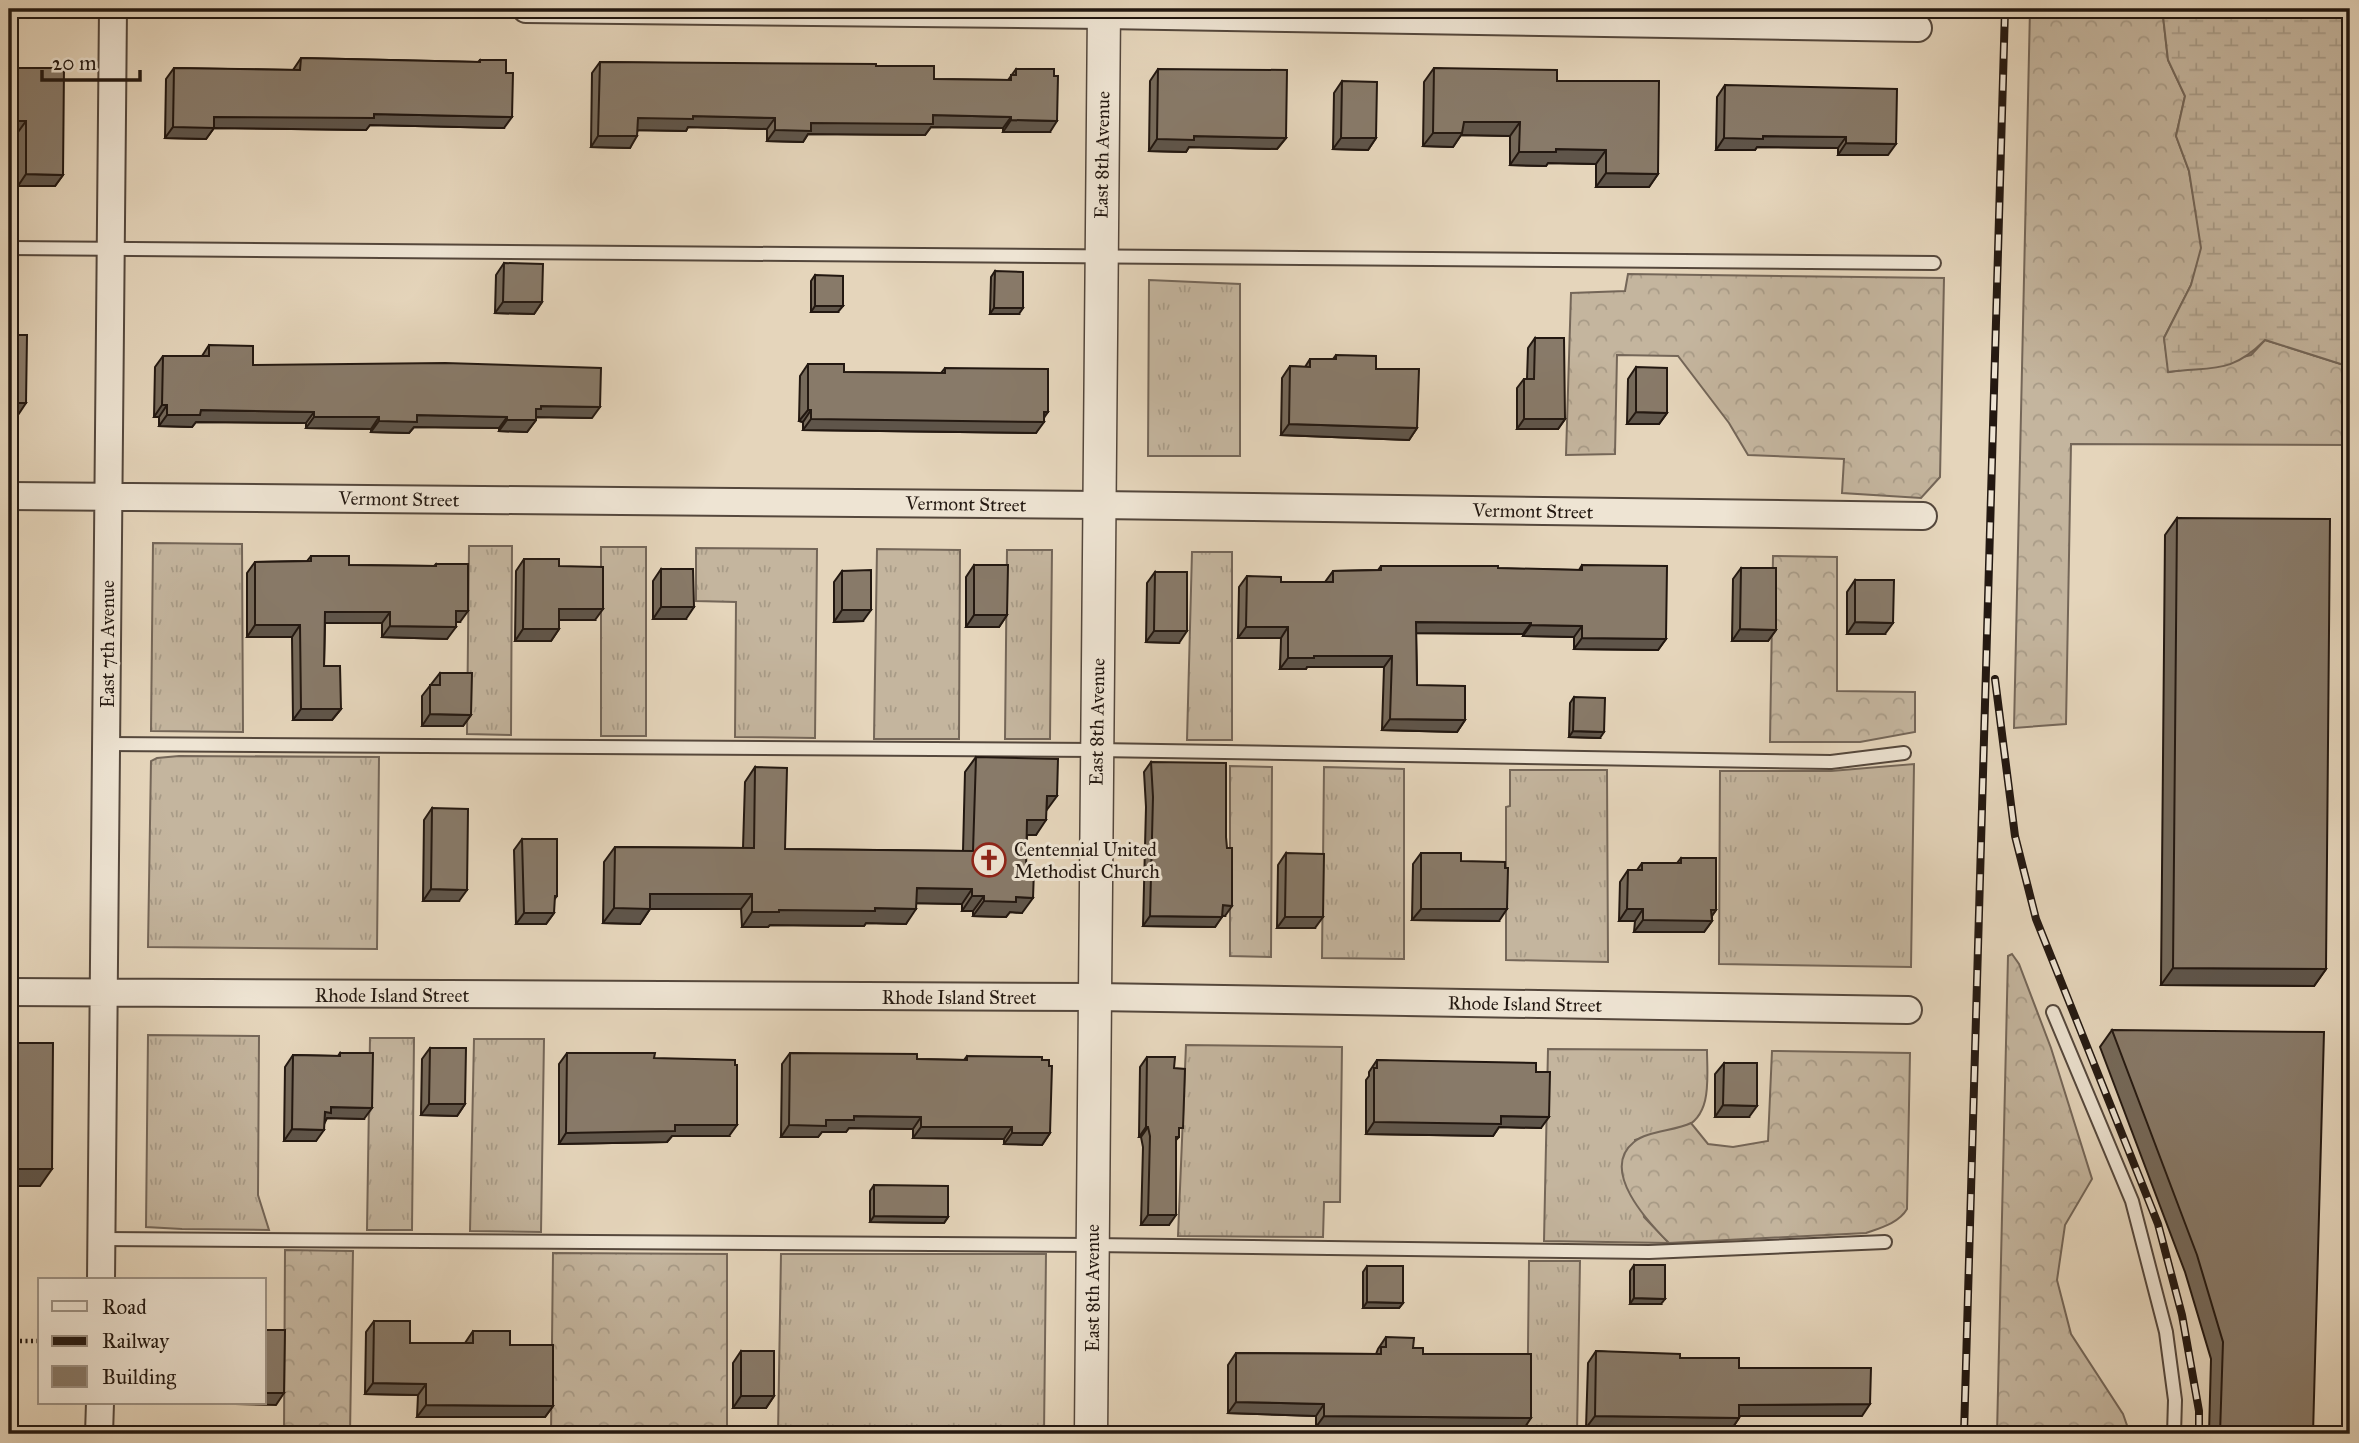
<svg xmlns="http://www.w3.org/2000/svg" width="2359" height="1443" font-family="'IM FELL Great Primer',serif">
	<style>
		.grass { fill: url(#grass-tufts); stroke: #746658; stroke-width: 2 }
		.forest { fill: url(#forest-crowns); stroke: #746658; stroke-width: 2 }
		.wetland { fill: url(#wetland-marsh); stroke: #746658; stroke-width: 2 }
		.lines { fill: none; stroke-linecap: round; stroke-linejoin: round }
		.service-casing { stroke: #54473c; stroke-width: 16 }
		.minor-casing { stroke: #54473c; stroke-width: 30 }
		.tertiary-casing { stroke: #54473c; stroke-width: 35 }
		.path { stroke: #231811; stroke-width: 4.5; stroke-dasharray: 2 3.5; stroke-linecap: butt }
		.service { stroke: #eee4d3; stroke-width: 12 }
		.minor { stroke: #eee4d3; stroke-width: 26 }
		.tertiary { stroke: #eee4d3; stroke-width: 32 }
		.rail-casing { stroke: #231811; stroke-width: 8 }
		.rail { stroke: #eee4d3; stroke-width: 5; stroke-dasharray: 16; stroke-linecap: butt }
		.wall { fill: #75695a; stroke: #231811; stroke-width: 2 }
		.shaded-wall { fill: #5f554a; stroke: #231811; stroke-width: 2 }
		.building { fill: #887a69; stroke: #231811; stroke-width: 2 }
		.labels { text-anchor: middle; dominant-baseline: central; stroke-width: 6; stroke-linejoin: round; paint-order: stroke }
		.street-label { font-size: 19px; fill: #231811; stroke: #eee4d3 }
		.poi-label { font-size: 19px; fill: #231811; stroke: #eee4d3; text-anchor: start }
	</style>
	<defs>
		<pattern id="grass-tufts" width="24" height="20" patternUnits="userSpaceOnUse" patternTransform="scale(1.75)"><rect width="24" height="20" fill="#c4b59e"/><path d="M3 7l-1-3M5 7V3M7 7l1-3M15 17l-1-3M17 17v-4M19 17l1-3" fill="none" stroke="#a89b87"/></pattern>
		<pattern id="forest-crowns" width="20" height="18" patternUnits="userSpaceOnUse" patternTransform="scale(1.75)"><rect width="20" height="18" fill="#c4b59e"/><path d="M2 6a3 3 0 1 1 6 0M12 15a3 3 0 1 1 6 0" fill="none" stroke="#a89b87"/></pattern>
		<pattern id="wetland-marsh" width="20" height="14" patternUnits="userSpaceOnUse" patternTransform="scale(1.75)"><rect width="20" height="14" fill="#c4b59e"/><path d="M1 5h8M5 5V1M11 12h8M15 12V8" fill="none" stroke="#a89b87"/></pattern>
	</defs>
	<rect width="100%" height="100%" fill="#e5d5bb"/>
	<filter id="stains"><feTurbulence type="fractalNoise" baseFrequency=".00286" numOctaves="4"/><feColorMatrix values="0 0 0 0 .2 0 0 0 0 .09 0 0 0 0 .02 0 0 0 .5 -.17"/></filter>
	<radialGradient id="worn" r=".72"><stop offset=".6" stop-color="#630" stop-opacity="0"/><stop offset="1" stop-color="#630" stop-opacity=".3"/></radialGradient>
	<path class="grass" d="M1149 280 1240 284V456H1148Z
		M153 543 242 544 243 732 151 731Z
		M469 546H512L511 735 467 734Z
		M601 547H646V736H601Z
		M696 548 817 549 815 738 735 737 736 602 696 601Z
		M877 549 960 550 959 739H874Z
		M1007 550H1052L1050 739H1005Z
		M1192 552H1232V740H1187Z
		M179 756 379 757 377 949 148 947 151 761 157 758Z
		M1914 764 1911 967 1719 964 1720 771H1831Z
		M1230 766 1272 767 1271 957 1230 956Z
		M1324 767 1404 769V959L1322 958Z
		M1510 770H1607L1608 962 1506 960V807L1510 806Z
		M148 1035 259 1036 258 1195 269 1230 182 1229 146 1227Z
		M370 1038H414L412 1230H367Z
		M474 1039H544L541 1232 470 1231Z
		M1186 1045 1342 1047 1340 1202H1324L1323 1237 1178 1236Z
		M1548 1049 1707 1050C1707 1077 1713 1116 1683 1128 1668 1133 1651 1135 1635 1140L1644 1217 1669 1243 1544 1241Z
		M781 1254H1046L1044 1434H778Z
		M1529 1261H1580L1577 1434H1527Z"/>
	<path class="forest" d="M2030 9H2165L2163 16 2168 60 2185 96 2176 136 2189 171 2202 248 2191 285 2164 338 2169 372 2194 368 2251 355 2265 340 2350 367V445L2071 444 2066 724 2014 728Z
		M1628 274 1944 278 1940 477 1921 498 1842 493 1844 459 1748 455 1729 423 1678 356 1617 355 1615 454 1566 455 1571 293 1625 291Z
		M1773 556 1837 557V691L1915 692V732L1860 742H1770Z
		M2012 954 2019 964 2051 1048 2092 1179 2065 1225 2057 1280 2071 1334 2123 1414 2130 1434H1997L2008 956Z
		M1772 1051 1910 1053 1907 1209C1899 1223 1880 1228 1866 1233L1669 1243C1648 1222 1599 1170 1634 1142 1647 1131 1675 1131 1691 1123L1708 1144 1733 1147 1768 1141Z
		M285 1250 353 1251 350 1434H284Z
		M553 1253 727 1254V1434H551Z"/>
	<path class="wetland" d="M2165 9H2350V367L2265 340C2230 375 2213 366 2168 372L2164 338 2191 285 2201 248 2189 171 2176 136 2185 96 2168 60 2163 16Z"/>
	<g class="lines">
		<defs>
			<path id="service" d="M9 248 1934 263
				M107 744 1097 750 1831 762 1904 753
				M2053 1012 2132 1201 2166 1332 2175 1400 2174 1434
				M102 1239 1092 1245 1649 1252 1885 1242"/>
			<path id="minor" d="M526 9 1104 15 1918 28
				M9 496 1099 505 1923 516
				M9 992 1095 997 1908 1010
				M101 1280 113 9
				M99 1434 100 1403"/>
			<path id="tertiary" d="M1091 1434 1104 9"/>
		</defs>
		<use href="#service" class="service-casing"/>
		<use href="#minor" class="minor-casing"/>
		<use href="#tertiary" class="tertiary-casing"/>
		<path class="path" d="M9 1341H40"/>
		<use href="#service" class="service"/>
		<use href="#minor" class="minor"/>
		<use href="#tertiary" class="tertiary"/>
		<defs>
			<path id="rail" d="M1995 679 2015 836 2036 919 2158 1224 2182 1315 2199 1411V1434
				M1964 1434 2005 9"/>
		</defs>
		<use href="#rail" class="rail-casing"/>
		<use href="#rail" class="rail"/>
	</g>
	<path class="wall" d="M301 58 478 62 480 60 504 128 370 125 366 130 214 128 206 139 165 138 166 79 174 68 293 70Z
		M600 62 876 66 934 79 1008 80 1016 69 1050 132H1003V128L931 127 925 135 808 134 803 142 767 141V129L688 127 686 131 638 130 630 148 591 147 592 73Z
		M9 68 63 175 55 186H18V132H9Z
		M1434 68 1557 81 1658 174 1649 187H1596V164L1548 163 1546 166 1510 165V136L1461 135 1453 147 1423 146 1424 82Z
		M1158 69 1286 138 1277 149 1189 147 1186 152 1149 151 1150 81Z
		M1342 81 1376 138 1368 150 1333 149 1334 93Z
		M1725 85 1888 155H1838V148L1757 147 1755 150H1716L1717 97Z
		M504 263 542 302 534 314 495 313 496 275Z
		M995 271 1019 314H990L991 277Z
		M815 275 838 312H811V281Z
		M1535 338 1565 419 1558 429H1517V388L1524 379H1527L1528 348Z
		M209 345 253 365 592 418 536 417V420L527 432 499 431V428L414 427 409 433 371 432V429L306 428V423L196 422 192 427 159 426V417H154L155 367 163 356H202Z
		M1336 355 1376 369 1417 428 1409 440 1281 435 1282 378 1290 366 1305 367 1310 359H1333Z
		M808 364 844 372 941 373 945 368 1044 418 1036 433 803 430V422L799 421 800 376Z
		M1636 367 1667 413 1659 424H1627L1628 379Z
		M2177 518 2326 969 2314 986 2161 985 2165 535Z
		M311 556 349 565 434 566 436 564 460 622H456L447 639 382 637V623H325L324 666 341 709 332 720H293L292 637H247V573L255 562 307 561Z
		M524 559 559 566 595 620H559V629L551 641H515L516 571Z
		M974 565 1007 615 999 627H966V577Z
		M1582 565 1666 639 1658 650 1574 649V637L1523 636V634L1416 633 1417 685 1465 720 1457 732 1382 730 1384 667H1307L1306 669H1280L1281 638H1238L1239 587 1247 576 1281 582H1325L1333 571 1378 570 1381 566 1579 570Z
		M1741 568 1776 630 1768 641H1732L1733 579Z
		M661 569 686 619H653V581Z
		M842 571 863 621 834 622V582Z
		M1155 572 1179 643 1146 642 1147 583Z
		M1855 580 1885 634H1847V592Z
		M440 673 471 715 463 726H422V696Z
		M1574 697 1600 738 1569 737 1570 703Z
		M976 757 1046 811 1036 835H1027L1022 913 1010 912 1006 917 973 916V911H962V904L916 903 906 924 866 923 864 926 770 925 768 927H742L741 909H650L640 924 603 923 604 862 615 847 743 848 745 782 755 767 785 849 963 851 965 772Z
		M1151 762 1225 916H1222L1215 927 1143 926 1146 807 1144 772Z
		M432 808 459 901H423L424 820Z
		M522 839 557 896 554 900V913L546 924H516L514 850Z
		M1286 853 1315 928H1277L1278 865Z
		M1421 853 1461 861 1499 921 1412 920 1413 864Z
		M1681 858 1716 910 1712 916V921L1704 932H1634L1635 921H1619L1620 882 1628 870H1637L1642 863H1677Z
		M2112 1030 2313 1434H2209L2211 1359 2185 1272 2100 1047Z
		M430 1048 465 1104 457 1116 421 1115 422 1059Z
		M340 1053 364 1119 327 1118 316 1141H284L285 1067 293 1055 338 1056Z
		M567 1053 654 1058 729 1136H672L667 1142 559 1144V1064Z
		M790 1053 917 1059 964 1060 967 1056 1050 1133 1042 1145 1004 1144V1139L913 1138V1129L849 1128 846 1132H822L818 1137H781L782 1064Z
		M1147 1057 1174 1068 1179 1137 1176 1140 1169 1225H1141L1143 1147 1141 1137H1139L1140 1067Z
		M1377 1060 1536 1072 1541 1128 1499 1127 1493 1136 1366 1134V1080L1369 1076V1072Z
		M1724 1063 1749 1117H1715V1074Z
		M874 1185 948 1217 944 1223 870 1222V1191Z
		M1634 1265 1661 1304H1630V1271Z
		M1367 1266 1403 1303 1399 1308H1363V1272Z
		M374 1321 410 1343H465L473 1331 510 1345 553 1406 545 1417H417L418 1395 365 1394 366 1332Z
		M1386 1337 1413 1348 1423 1354 1523 1430 1316 1427V1416L1228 1413V1365L1236 1353 1376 1354 1378 1349Z
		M741 1351 774 1396 766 1408H733V1363Z
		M1596 1351 1680 1358 1739 1368 1862 1416H1739V1418L1731 1430 1586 1428 1588 1363Z"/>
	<path class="shaded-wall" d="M374 114 512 117 504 128 370 125 366 130 214 128 206 139 165 138 173 127 214 117Z
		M933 115 1011 117 1003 128 931 127 925 135 808 134 803 142 767 141 775 130 811 123Z
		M693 116 775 118 767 129 688 127 686 131 630 130 638 118Z
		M1011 120 1057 121 1050 132H1003Z
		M9 121H26L18 132H9Z
		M1464 122H1520L1510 136 1461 135 1453 147 1423 146 1433 133Z
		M598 136H637L630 148 591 147Z
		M1194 136 1286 138 1277 149 1189 147 1186 152 1149 151 1157 139Z
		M1763 136 1846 137 1838 148 1757 147 1755 150H1716L1724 138Z
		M1341 138H1376L1368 150 1333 149Z
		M1846 143 1896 144 1888 155H1838Z
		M1556 149 1606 150 1596 164 1548 163 1546 166 1510 165 1519 152Z
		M1606 173 1658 174 1649 187H1596Z
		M26 174 63 175 55 186H18Z
		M503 302H542L534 314 495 313Z
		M815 306H843L838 312H811Z
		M994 308H1023L1019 314H990Z
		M9 403H26L18 415H9Z
		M162 405H167L159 417H154Z
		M541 406 600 407 592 418 535 417 536 420 527 432 499 431 507 420 536 409Z
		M201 410 314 412 306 423 196 422 192 427 159 426 167 415Z
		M808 410H811L803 422 799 421Z
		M1048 412 1041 422H1044L1036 433 803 430 811 419Z
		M1636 412 1667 413 1659 424H1627Z
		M417 415 507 417 499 428 414 427 409 433 371 432 379 421Z
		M314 417H379L371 429 306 428Z
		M1524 419H1565L1558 429H1517Z
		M1289 424 1417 428 1409 440 1281 435Z
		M661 607H694L686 619H653Z
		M559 609H603L595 620H551Z
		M842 610H871L863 621 834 622Z
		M456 611H468L460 622H448Z
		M325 612H390L382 623H317Z
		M974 615H1007L999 627H966Z
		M1416 622 1531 623 1523 634 1409 633Z
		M1855 622 1893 623 1885 634H1847Z
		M255 625H300L292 637H247Z
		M1531 625 1582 626 1574 637 1523 636Z
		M390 626 456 627 447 639 382 637Z
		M1246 627H1288L1281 638H1238Z
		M523 629H559L551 641H515Z
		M1740 629 1776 630 1768 641H1732Z
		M1154 631H1187L1179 643 1146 642Z
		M1582 638 1666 639 1658 650 1574 649Z
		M1314 656H1392L1384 667H1307L1306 669H1280L1288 658Z
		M301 709H341L332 720H293Z
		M430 714 471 715 463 726H422Z
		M1390 719 1465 720 1457 732 1382 730Z
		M1573 731 1604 732 1600 738 1569 737Z
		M1047 796H1057L1046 811Z
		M1027 820H1046L1036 835H1017Z
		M917 888 972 889 962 904 906 903Z
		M431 889 467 890 459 901H423Z
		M650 894H752L741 909H650L640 924 603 923 614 908Z
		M972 896H984L973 911H962Z
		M1016 897 1033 898 1022 913 1010 912 1006 917 973 916 984 901Z
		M1223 905 1232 906 1225 916 1216 915Z
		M875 908 916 909 906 924 866 923 864 926 770 925 768 927H742L752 912 779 910Z
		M1421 909H1507L1499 921 1412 920Z
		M1627 909H1643L1635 921H1619Z
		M1711 910H1716L1708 921H1712L1704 932H1634L1643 920Z
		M524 913H554L546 924H516Z
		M1150 916 1222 917 1215 927 1143 926Z
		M1285 917H1323L1315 928H1277Z
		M2173 968 2326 969 2314 986 2161 985Z
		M429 1104H465L457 1116 421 1115Z
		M1723 1105 1757 1106 1749 1117H1715Z
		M331 1107 372 1108 364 1119 327 1118 323 1124 325 1112Z
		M854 1116 921 1117 913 1129 849 1128 846 1132H822L818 1137H781L789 1125Z
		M1501 1116 1549 1117 1541 1128 1499 1127 1493 1136 1366 1134 1374 1122Z
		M675 1125H737L729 1136H672L667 1142 559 1144 566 1133Z
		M921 1127H1012L1004 1139 913 1138Z
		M1146 1127H1148L1141 1137H1139Z
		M292 1129 324 1130 316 1141H284Z
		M1012 1133H1050L1042 1145 1004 1144Z
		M9 1169H52L40 1186H9Z
		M1148 1215H1176L1169 1225H1141Z
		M874 1216 948 1217 944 1223 870 1222Z
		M1634 1298 1665 1299 1661 1304H1630Z
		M1367 1302 1403 1303 1399 1308H1363Z
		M373 1383 426 1384 418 1395 365 1394Z
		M264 1393H284L276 1405 194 1403H264Z
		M741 1396H774L766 1408H733Z
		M1236 1402 1324 1404 1316 1416 1228 1413Z
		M1870 1404 1862 1416H1731L1739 1405Z
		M426 1405 553 1406 545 1417H417Z
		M1324 1416 1531 1418 1523 1430 1316 1427Z
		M1595 1416 1739 1418 1731 1430 1586 1428Z"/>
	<path class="building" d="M301 58 480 62V60H506V73H513L512 117 374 114V118L214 117V128L173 127 174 68 300 70Z
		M600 62 876 64V66H934V79L1011 80V75H1016V69H1054V76H1058L1057 121 1011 120V117L933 115V124L811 123V131L775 130V118L693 116V119L638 118 637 136H598Z
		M9 68H64L63 175 26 174V121H9Z
		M1434 68 1557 70V81H1659L1658 174 1606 173V150L1556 149V152H1519L1520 122H1464L1462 133H1433Z
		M1158 69 1287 70 1286 138 1194 136V140L1157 139Z
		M1342 81 1377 82 1376 138H1341Z
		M1725 85 1897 89 1896 144 1846 143V137L1763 136V139L1724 138Z
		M504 263 543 264 542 302H503Z
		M995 271 1023 272V308H994Z
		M815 275 843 276V306H815Z
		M9 335H27L26 403H9Z
		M1535 338H1564L1565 419H1524V379H1534Z
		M209 345 253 346V365L445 363 601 368 600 407 541 406V409H536V420H507V417L417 415V422L379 421V417H314V412L201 410 200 415H167V405H162L163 356H209Z
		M1336 355 1376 356V369H1419L1417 428 1289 424 1290 366 1310 367V359H1336Z
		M808 364H844V372L945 373V368L1048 369V412H1044V422L811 419V410H808Z
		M1636 367 1667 368V413L1636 412Z
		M2177 518 2330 519 2326 969 2173 968Z
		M311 556H349V565L436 566V564H468V611H456V627L390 626V612H325L324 666H340L341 709H301L300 625H255V562L311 561Z
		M524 559H559V566L603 567V609H559V629H523Z
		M974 565H1008L1007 615H974Z
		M1582 565 1667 566 1666 639 1582 638V626L1531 625V623L1416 622 1417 685 1465 686V720L1390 719 1392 656H1314V658H1288V627H1246L1247 576 1281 577V582H1333V571L1381 570V566H1498V568L1582 570Z
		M1741 568H1776V630L1740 629Z
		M661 569H693L694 607H661Z
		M871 570V610H842V571Z
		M1155 572H1187V631H1154Z
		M1855 580H1894L1893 623 1855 622Z
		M440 673H472L471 715 430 714V685H440Z
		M1574 697 1605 698 1604 732 1573 731Z
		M976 757 1058 759 1057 796H1047L1046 820H1027L1026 870H1034L1033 898 1016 897V902L984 901V896H972V889L917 888 916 909 875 908V911L779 910V912H752V894H650V909L614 908 615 847 754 848 755 767 787 768 785 849 973 851Z
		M1151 762 1226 763V837L1227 848H1232V906L1223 905 1222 917 1150 916 1153 797Z
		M432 808 468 809 467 890 431 889Z
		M522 839H557V896H555L554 913H524Z
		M1286 853 1324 854 1323 917H1285Z
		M1421 853H1461V861L1505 862V868H1508L1507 909H1421Z
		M1681 858H1716V910H1711L1712 921 1643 920V909H1627L1628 870H1642V863H1681Z
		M2112 1030 2324 1032 2313 1434H2220L2223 1342 2197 1255Z
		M9 1043H53L52 1169H9Z
		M430 1048H466L465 1104H429Z
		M340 1053H373L372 1108 331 1107V1113L325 1112 324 1130 292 1129 293 1055 340 1056Z
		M567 1053H655L654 1058 735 1060V1065H737V1125H675V1131L566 1133Z
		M790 1053 917 1054V1059L967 1060V1056L1042 1057V1060H1049V1066H1052L1050 1133H1012V1127H921V1117L854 1116V1120H826V1126L789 1125Z
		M1147 1057H1175L1174 1068 1185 1069 1183 1128H1179V1137H1176V1215H1148L1150 1136 1148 1127H1146Z
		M1377 1060 1536 1063V1072H1550L1549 1117 1501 1116V1124L1374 1122V1068H1377Z
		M1724 1063H1757V1106L1723 1105Z
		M874 1185 948 1186V1217L874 1216Z
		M1634 1265H1665V1299L1634 1298Z
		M1367 1266H1403V1303L1367 1302Z
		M374 1321H410V1343H473V1331H510V1345H553V1406L426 1405V1384L373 1383Z
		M264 1330H285L284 1393H264Z
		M1386 1337 1414 1338 1413 1348H1423V1354H1531V1418L1324 1416V1404L1236 1402V1353L1381 1354V1347H1386Z
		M741 1351H774V1396H741Z
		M1596 1351 1680 1354V1358H1739V1368H1871L1870 1404 1739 1405V1418L1595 1416Z"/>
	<defs>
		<symbol id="church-ring" viewBox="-11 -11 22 22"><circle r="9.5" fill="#eee4d3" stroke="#8f2418" stroke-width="1.5"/><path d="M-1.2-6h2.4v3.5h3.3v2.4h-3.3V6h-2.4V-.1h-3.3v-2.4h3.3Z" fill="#8f2418"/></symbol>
	</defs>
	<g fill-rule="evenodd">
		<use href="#church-ring" x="970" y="841" width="38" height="38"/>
	</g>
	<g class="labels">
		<g class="street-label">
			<text transform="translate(1102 155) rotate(-89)">East 8th Avenue</text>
			<text transform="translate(399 499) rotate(1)">Vermont Street</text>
			<text transform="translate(966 504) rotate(1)">Vermont Street</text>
			<text transform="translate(1533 511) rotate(1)">Vermont Street</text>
			<text transform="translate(107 644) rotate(-90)">East 7th Avenue</text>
			<text transform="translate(1097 722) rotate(-89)">East 8th Avenue</text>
			<text x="392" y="995">Rhode Island Street</text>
			<text x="959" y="997">Rhode Island Street</text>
			<text transform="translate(1525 1004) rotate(1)">Rhode Island Street</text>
			<text transform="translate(1092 1288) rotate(-90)">East 8th Avenue</text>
		</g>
		<g class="poi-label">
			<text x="1014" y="849">Centennial United<tspan x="1014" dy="22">Methodist Church</tspan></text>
		</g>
	</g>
	<rect width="2359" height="1443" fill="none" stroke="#e5d5bb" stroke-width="35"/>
	<rect x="10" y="10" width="2338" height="1422" fill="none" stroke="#231811" stroke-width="3.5"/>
	<rect x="18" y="18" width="2324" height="1408" fill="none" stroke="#231811" stroke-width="2"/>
	<rect x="38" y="1278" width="228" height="126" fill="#eee4d3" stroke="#9d9285" stroke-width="2"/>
	<rect x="52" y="1301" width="35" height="10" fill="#eee4d3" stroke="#9d9285" stroke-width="2"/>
	<text x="102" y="1314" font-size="21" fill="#231811">Road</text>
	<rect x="52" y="1336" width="35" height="10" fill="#231811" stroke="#9d9285" stroke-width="2"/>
	<text x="102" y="1348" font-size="21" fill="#231811">Railway</text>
	<rect x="52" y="1366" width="35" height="21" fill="#887a69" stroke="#9d9285" stroke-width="2"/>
	<text x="102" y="1384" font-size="21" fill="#231811">Building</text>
	<path d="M42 70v10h98v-10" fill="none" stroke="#231811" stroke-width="3.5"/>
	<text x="52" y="70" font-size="21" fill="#231811" stroke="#eee4d3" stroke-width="5" paint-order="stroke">20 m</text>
	<rect width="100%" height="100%" filter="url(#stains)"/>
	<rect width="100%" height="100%" fill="url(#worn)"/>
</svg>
